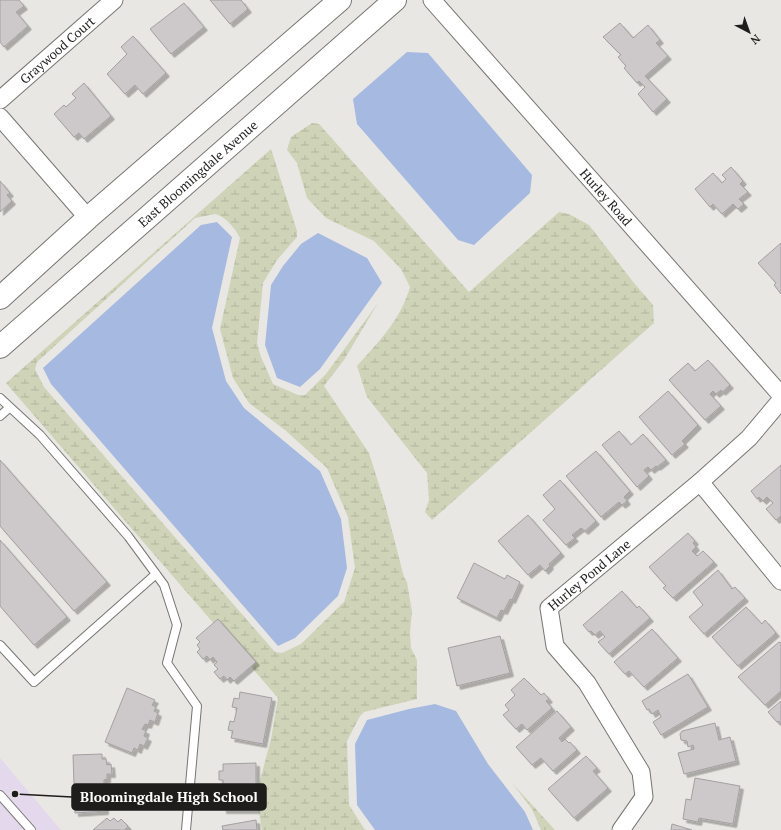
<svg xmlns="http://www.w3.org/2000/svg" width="781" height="830" font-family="'PT Serif',serif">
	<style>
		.education { fill: #e4d8ec }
		.wetland { fill: url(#wetland-marsh); fill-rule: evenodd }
		.water { fill: #a5b9e1 }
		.building { fill: #cdc9cb; stroke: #a39fa2; filter: url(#shadow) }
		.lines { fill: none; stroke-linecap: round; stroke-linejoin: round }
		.lane-casing { stroke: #777572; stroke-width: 10 }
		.street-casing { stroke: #777572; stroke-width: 19 }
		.secondary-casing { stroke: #777572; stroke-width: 24 }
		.lane { stroke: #fff; stroke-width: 8 }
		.street { stroke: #fff; stroke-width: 17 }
		.secondary { stroke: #fff; stroke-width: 22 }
		.labels { text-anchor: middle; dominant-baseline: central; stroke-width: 4; stroke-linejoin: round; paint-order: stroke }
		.street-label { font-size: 13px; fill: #1e1d1c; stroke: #e9e7e3 }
		.leader { fill: none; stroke: #1e1d1c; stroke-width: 1.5 }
		.callout-dot { fill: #1e1d1c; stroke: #e9e7e3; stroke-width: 1.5 }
		.callout { fill: #1e1d1c; stroke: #1e1d1c; stroke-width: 1.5 }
		.callout-label { font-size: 14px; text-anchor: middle; font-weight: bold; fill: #fff }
	</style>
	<defs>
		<pattern id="wetland-marsh" width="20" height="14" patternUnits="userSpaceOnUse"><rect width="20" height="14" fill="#cfd3b7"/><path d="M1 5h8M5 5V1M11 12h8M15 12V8" fill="none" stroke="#b1b59d"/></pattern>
		<filter id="shadow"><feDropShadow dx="3.5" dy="3.5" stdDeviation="0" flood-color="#0004"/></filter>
	</defs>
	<rect width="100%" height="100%" fill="#e9e7e3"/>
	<path class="education" d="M0 758 61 830H0Z"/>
	<path class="wetland" d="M312 123 319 124 469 292 559 212 569 214 589 225 634 283 653 305 654 323 432 520 425 512 429 500 427 473 367 397 357 366C380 340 400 321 410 287L401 269 374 241 326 218 307 198 297 163 287 150 291 137Z
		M271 149 297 231V237L277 260 263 283 257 343 261 357 273 384 298 395H305L326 374 378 303 344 360 324 386 369 453 385 504 404 577 407 582 412 612 410 632 411 648 417 660V699L364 712 360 716 347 741 349 805 365 830H262L256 796 271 739 278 698 6 383ZM215 214C225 216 236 229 240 238L220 329 233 378 249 403 285 430 327 468 348 517 355 568 344 602 301 644 282 653 275 652 44 387 35 369 37 362 195 218Z
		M509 779 513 784 555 830H541L532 809Z"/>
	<path class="water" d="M407 52 428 53 532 175 530 193 474 245 458 240 357 124 353 99Z
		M217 222 232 237 212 328 226 381 244 408 320 471 341 519 347 568 338 596 295 638 278 646 51 384 43 368 201 225Z
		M318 233 367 258 382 283 320 369 300 387 277 378 265 345 271 285 283 266 301 244Z
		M435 704 456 711 488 764 525 812 533 830H375L357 805 355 744 367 720 409 709Z"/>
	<path class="building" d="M0 0H19L24 6 16 12 28 26 4 47 0 42Z
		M210 0H241L248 9 230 24Z
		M184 3 204 27 171 54 150 29Z
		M620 23 633 38 648 25 660 40 656 43 668 56 645 76 667 99 653 112 638 94 645 87 639 81 637 83 624 68 626 66 618 57 621 55 603 37Z
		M133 36 166 73 143 94 135 85 125 94 107 74 127 54 121 47Z
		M84 83 111 116 84 139 79 133 74 137 54 114 64 105 66 107 76 98 72 94Z
		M731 167 743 181 740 184 748 192 739 199 744 204 738 209 733 204 722 214 713 204 710 207 695 189 713 173 722 183 726 179 722 175Z
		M0 181 10 193 7 195 12 201 0 212Z
		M781 243V294L774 285 776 283 758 263Z
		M708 360 730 385 722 392 721 390 716 394 713 391 710 394 721 406 705 420 669 380 688 363 695 371Z
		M668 391 698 425 682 441 685 444 672 455 639 417Z
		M619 431 631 445 643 434 666 460 657 467 656 466 651 470 648 467 644 470 649 476 637 487 602 445Z
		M596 451 630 491 624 497 627 501 622 505 619 502 601 517 566 476Z
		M0 460 107 582 74 611 0 526Z
		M781 465V516L776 520 766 509 773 503 767 497 763 501 759 497 757 499 751 491Z
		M560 480 596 521 585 531 581 528 572 535 575 538 566 545 543 520 555 509 543 495Z
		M528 515 561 553 549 564 550 566 545 571 540 565 528 575 498 541Z
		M688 533 695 541 693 543 696 547 692 551 697 556 703 551 714 562 673 598 663 588 666 586 649 567Z
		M0 540 67 617 34 645 0 606Z
		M474 563 505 579 507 575 520 582 512 600 510 599 504 611 501 610 497 618 457 598Z
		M718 570 732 589 735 587 745 598 704 634 689 617 703 605 693 592Z
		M622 591 637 608 639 606 650 618 609 654 598 642 605 637 600 631 595 635 591 631 589 632 583 625Z
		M746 607 762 624 765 620 776 633 738 666 712 637Z
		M218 619 256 662 234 681 230 677 227 680 224 676 220 679 214 672 218 669 214 665 217 662 213 657 210 660 207 656 203 659 197 652 200 649 197 645 200 642 196 638Z
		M652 629 678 658 644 687 629 671 625 674 614 662Z
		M500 636 510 673 457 686 448 648Z
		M779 642 781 643V691L765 705 738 677Z
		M688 674 708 707 661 735 653 722 661 717 658 710 652 714 649 709 647 710 642 701Z
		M524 678 541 695 544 693 549 699 546 701 552 708 527 730 522 724 516 729 503 715 509 710 505 705 515 695 511 690Z
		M127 688 155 700 152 705 156 707 154 711 158 713 155 722 150 720 148 725 145 724 142 729 146 731 144 736 148 738 144 746 140 744 138 750 134 748 132 753 105 742Z
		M240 692 272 698 263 744 231 738 233 731 228 730 230 721 234 722 237 708 232 707 234 698 239 699Z
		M781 701V724L779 721 777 722 768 712Z
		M557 711 571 727 559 738 562 742 565 739 569 743 570 742 577 750 553 771 541 758 532 765 516 747Z
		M715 723 719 740 730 737 736 761 684 774 678 753 694 749 693 745 688 747 687 741 681 740 680 734 682 731Z
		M102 754V759H106L107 765 111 764 112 774H107V779L104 780V786L108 785V791H113V800H108L109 806H105V811L75 813 73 755Z
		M586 756 597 768 593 771 608 788 574 818 548 789Z
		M256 763V810H223V803H219V794H223V780H219V771H223V764Z
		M695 778 740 786 733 824 699 818 698 822 683 819 686 799 691 800Z
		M107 818 110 821 114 818 118 822 121 819 128 826 125 830H93Z
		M256 820 257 830H223L222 826Z
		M672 824 692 830H671Z"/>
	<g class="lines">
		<defs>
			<path id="lane" d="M0 398 40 435 128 536 164 585 177 625 167 663 197 706 186 830
				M0 416 9 408
				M0 645 34 682 156 574
				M0 795 31 830"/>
			<g id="street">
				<path id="s1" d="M432 0 781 395"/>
				<path id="s2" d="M0 100 114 0"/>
				<path d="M0 117 88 218"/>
				<path d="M700 482 781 581"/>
				<path id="s3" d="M621 830 644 797 641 772 587 683 555 646 549 608 700 482 749 438 781 400"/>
			</g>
			<g id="secondary">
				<path d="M0 298 88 218 340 0"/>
				<path id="s4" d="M0 347 395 0"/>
			</g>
		</defs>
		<use href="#lane" class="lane-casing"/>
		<use href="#street" class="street-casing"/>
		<use href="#secondary" class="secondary-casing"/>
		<use href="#lane" class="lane"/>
		<use href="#street" class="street"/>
		<use href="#secondary" class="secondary"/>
	</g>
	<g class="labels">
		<g class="street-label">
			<text stroke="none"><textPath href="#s2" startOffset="76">Graywood Court</textPath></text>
			<text stroke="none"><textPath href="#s4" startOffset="263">East Bloomingdale Avenue</textPath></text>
			<text stroke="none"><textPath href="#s1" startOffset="263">Hurley Road</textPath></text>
			<text stroke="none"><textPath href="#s3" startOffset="309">Hurley Pond Lane</textPath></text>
		</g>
	</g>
	<path class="leader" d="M15 794L72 797"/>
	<circle class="callout-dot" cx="15" cy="794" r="4"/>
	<rect class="callout" x="72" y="784" width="194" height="26" rx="4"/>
	<g class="callout-label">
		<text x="169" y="802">Bloomingdale High School</text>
	</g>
	<g transform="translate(749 32) rotate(139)" stroke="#e9e7e3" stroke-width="3" paint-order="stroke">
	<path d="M0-3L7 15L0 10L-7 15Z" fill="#1e1d1c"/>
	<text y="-6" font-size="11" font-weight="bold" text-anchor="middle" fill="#1e1d1c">N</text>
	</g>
</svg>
